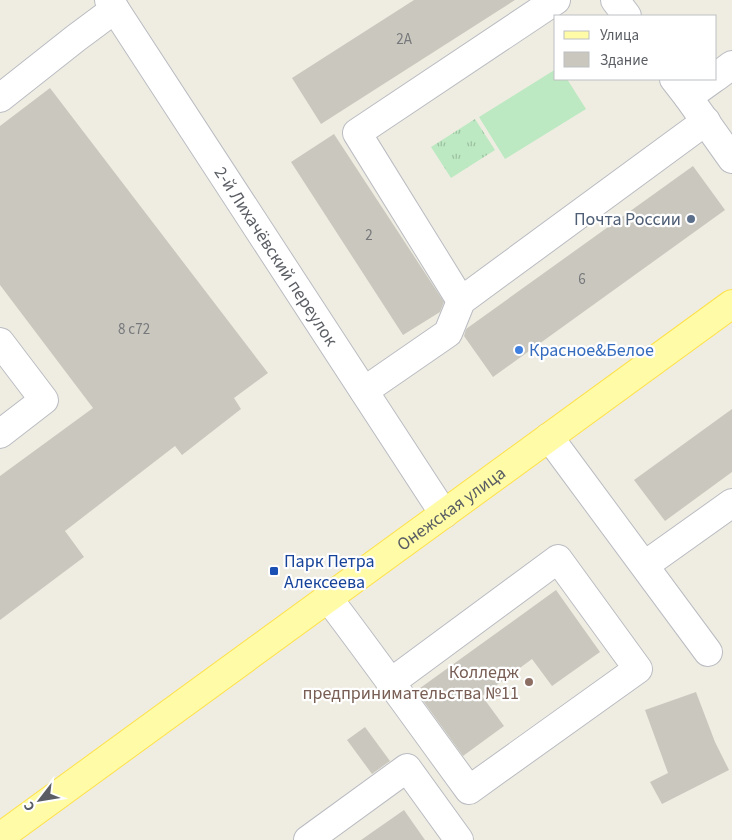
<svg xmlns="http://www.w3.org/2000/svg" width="732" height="840" font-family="'Source Sans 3',sans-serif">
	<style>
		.grass { fill: #bce9c1 }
		.park { fill: url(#park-tufts) }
		.building { fill: #cac7bf }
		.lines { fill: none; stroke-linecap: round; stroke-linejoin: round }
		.minor-casing { stroke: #babcc2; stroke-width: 30 }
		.major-casing { stroke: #fee14b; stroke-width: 30 }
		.minor { stroke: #fff; stroke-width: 28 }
		.major { stroke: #fffba7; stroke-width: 28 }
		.service-dot { fill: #5c6f8a; stroke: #fff; stroke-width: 2 }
		.shop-dot { fill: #3f7fe0; stroke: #fff; stroke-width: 2 }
		.transit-dot { fill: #1a4fb4; stroke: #fff; stroke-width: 2 }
		.education-dot { fill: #8d6e63; stroke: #fff; stroke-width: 2 }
		.labels { text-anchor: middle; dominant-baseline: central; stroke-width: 4.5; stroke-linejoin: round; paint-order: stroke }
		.number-label { font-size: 15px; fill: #76787b }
		.service-label { font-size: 18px; fill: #4e5e75; stroke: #fff; text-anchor: end }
		.street-label { font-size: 18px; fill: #5a5e64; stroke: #fff }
		.shop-label { font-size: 18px; fill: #366cbe; stroke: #fff; text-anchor: start }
		.transit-label { font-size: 18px; fill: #164399; stroke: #fff; text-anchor: start }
		.education-label { font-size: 18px; fill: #785e54; stroke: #fff; text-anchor: end }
	</style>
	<defs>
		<pattern id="park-tufts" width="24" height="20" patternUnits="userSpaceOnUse" patternTransform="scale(1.25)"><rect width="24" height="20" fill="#bce9c1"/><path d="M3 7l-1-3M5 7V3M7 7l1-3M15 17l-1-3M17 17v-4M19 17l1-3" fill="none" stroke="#9cc0a0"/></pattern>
	</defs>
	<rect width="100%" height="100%" fill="#efede2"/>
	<path class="grass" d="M556 69V79H567L586 109 505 159 479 117Z"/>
	<path class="park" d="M475 119 495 150 451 178 431 147Z"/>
	<path class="building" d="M414 0H515L321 124 292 78Z
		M50 88 268 373 234 398 241 409 182 455 175 446 65 531 84 557 0 620V476L93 408 0 285V126Z
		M334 134 444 302 440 312 403 335 291 162Z
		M693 166 725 210 493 377 464 336 466 329Z
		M732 409V472L665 521 634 480Z
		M556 590 600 652 552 686 532 659 482 696 504 726 463 756 416 691Z
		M696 692 715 742 729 770 662 804 650 782 668 773 645 710Z
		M365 727 390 761 372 774 347 740Z
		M404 810 425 840H361Z"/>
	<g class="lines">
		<defs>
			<g id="minor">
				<path id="s1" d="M109 0 444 514"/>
				<path d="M615 0 627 16"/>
				<path d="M716 77 732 65"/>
				<path d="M674 79 688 97"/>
				<path d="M713 79 688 97 732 159"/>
				<path d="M0 98 76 38 115 9"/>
				<path d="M461 301 357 133 556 0"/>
				<path d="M0 342 44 400 0 434"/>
				<path d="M364 391 448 333 461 301 706 121"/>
				<path d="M549 437 708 652"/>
				<path d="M645 565 732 503"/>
				<path d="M328 598C376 661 422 726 469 790L638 669 558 559 390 683"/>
				<path d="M308 840 407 768 459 840"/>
			</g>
			<g id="major">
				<path id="s2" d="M0 837 732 304"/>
			</g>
		</defs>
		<use href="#minor" class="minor-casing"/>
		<use href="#major" class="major-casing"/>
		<use href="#minor" class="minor"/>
		<use href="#major" class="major"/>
	</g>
	<circle class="service-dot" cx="691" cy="219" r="5"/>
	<circle class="shop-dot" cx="519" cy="350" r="5"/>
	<rect class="transit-dot" x="269" y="566" width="10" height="10" rx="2.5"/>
	<circle class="education-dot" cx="529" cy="682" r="5"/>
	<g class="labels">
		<g class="number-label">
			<text x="404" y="39">2А</text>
			<text x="369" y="235">2</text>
			<text x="582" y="279">6</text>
			<text x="134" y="329">8 с72</text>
		</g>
		<g class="service-label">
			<text x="681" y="219">Почта России</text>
		</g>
		<g class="street-label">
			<text stroke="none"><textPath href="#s1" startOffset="306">2-й Лихачёвский переулок</textPath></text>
			<text stroke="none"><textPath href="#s2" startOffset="558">Онежская улица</textPath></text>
		</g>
		<g class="shop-label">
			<text x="529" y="350">Красное&amp;Белое</text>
		</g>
		<g class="transit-label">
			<text x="284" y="561">Парк Петра<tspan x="284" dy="21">Алексеева</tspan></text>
		</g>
		<g class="education-label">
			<text x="519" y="672">Колледж<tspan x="519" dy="21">предпринимательства №11</tspan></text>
		</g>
	</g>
	<rect x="554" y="15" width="162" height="65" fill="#ffffff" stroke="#bdbfc1"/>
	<rect x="564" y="31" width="25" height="8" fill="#fffba7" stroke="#bdbfc1"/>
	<text x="600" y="40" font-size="15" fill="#5a5e64">Улица</text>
	<rect x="564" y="52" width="25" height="15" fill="#cac7bf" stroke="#bdbfc1"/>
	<text x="600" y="65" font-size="15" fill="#5a5e64">Здание</text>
	<g transform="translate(40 800) rotate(239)" stroke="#ffffff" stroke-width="4" paint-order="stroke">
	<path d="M0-4L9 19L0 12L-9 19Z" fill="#5a5e64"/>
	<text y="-8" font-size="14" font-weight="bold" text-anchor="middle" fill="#5a5e64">С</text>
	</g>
</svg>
